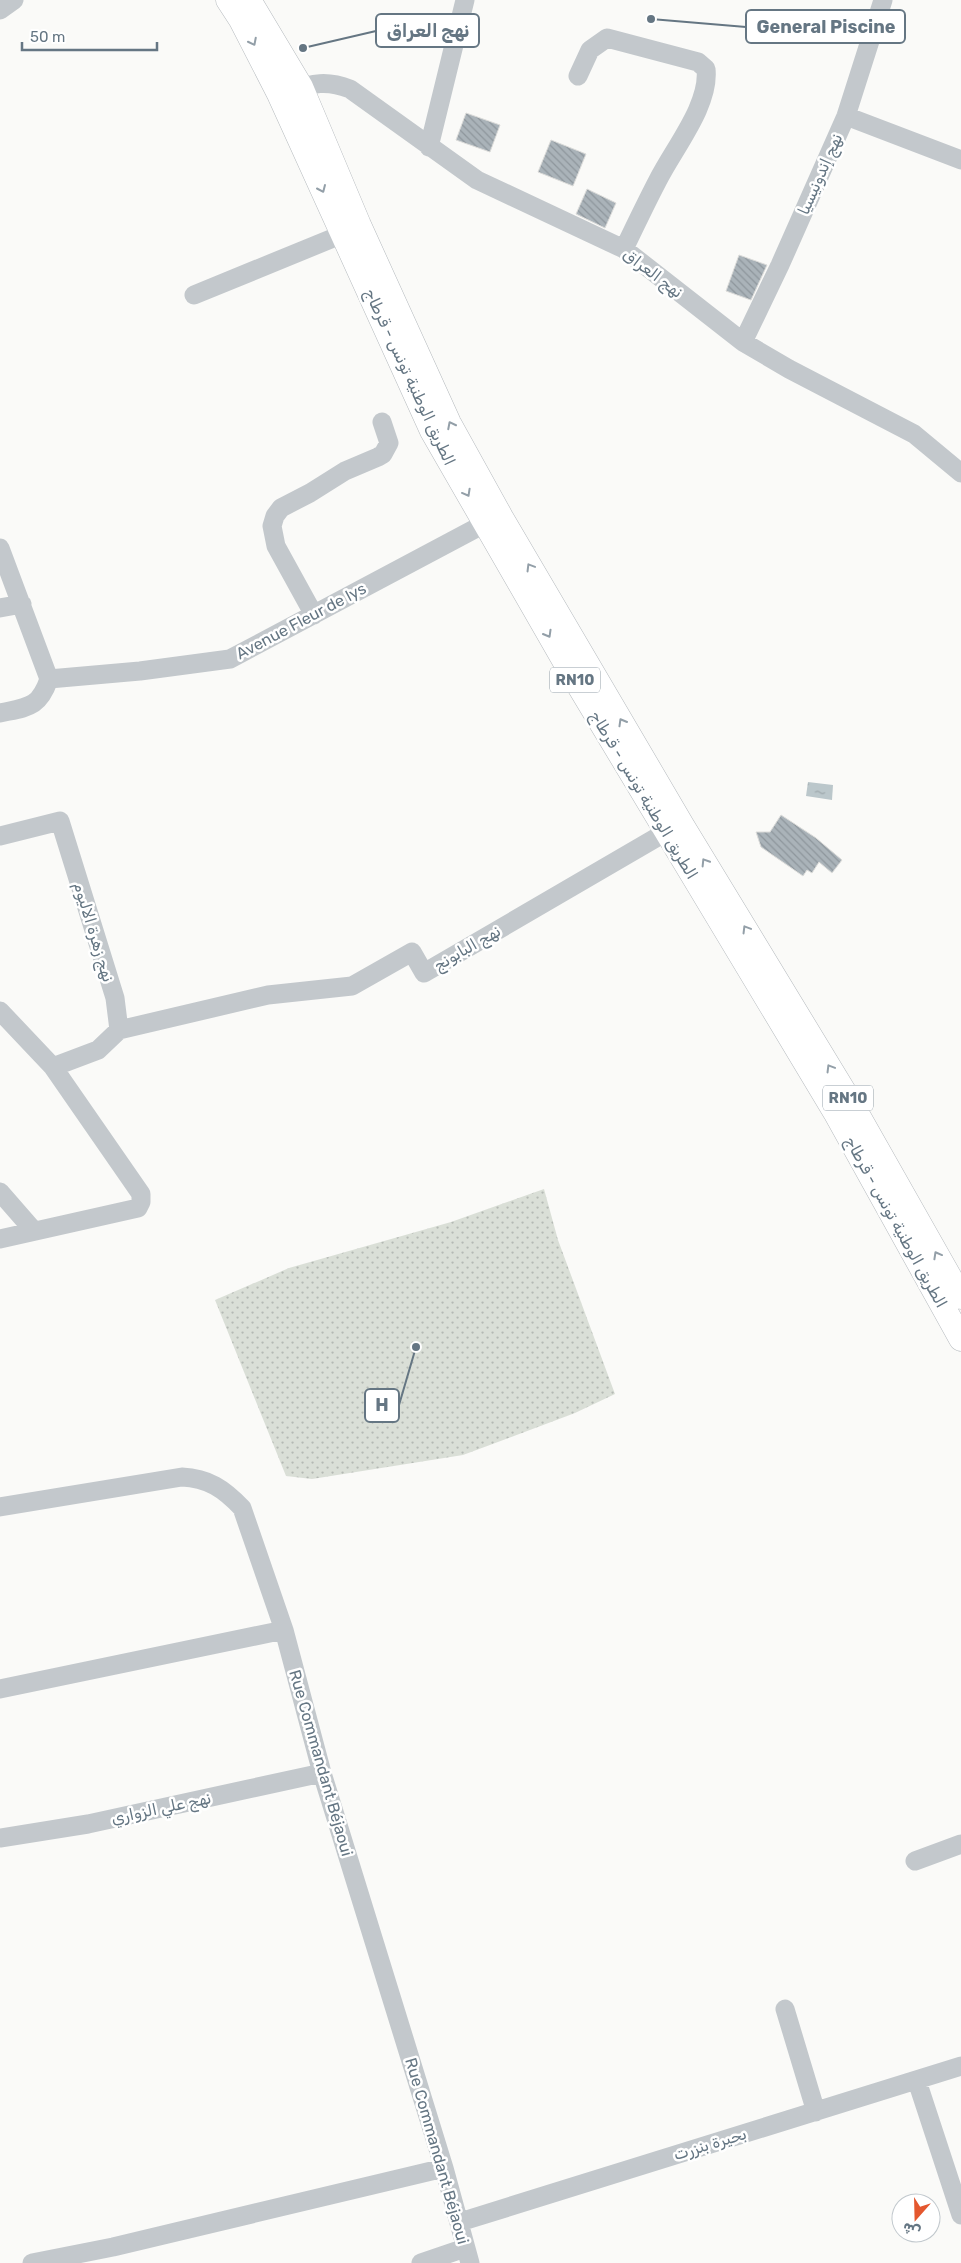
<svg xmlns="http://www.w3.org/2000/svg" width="961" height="2263" font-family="Rubik,'Noto Sans Arabic',sans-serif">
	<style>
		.grass { fill: url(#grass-dots) }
		.water { fill: url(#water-ripples) }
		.building { fill: url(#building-back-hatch); stroke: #dcdcda }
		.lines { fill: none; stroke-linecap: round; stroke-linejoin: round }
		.major-casing { stroke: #b5babe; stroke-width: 25 }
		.minor { stroke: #c3c8cc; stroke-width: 19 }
		.major { stroke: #fff; stroke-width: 24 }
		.oneway { stroke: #939fa8 }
		.labels { text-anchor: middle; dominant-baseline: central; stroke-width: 5; stroke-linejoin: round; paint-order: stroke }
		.shield { fill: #fff; stroke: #939fa8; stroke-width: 1 }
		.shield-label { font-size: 15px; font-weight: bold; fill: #657683 }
		.street-label { font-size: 16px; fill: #657683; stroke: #fff }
		.leader { fill: none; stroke: #657683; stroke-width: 2 }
		.callout-dot { fill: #657683; stroke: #fff; stroke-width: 2 }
		.callout { fill: #fff; stroke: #657683; stroke-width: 2 }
		.callout-label { font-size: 18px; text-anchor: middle; font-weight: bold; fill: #657683 }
	</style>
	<defs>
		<pattern id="grass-dots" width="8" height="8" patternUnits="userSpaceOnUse" patternTransform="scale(1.25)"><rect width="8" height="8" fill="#dadfd7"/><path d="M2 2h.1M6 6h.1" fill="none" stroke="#b4b9b4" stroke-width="1.8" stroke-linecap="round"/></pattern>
		<pattern id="water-ripples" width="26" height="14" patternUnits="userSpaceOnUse" patternTransform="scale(1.25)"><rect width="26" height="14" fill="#bbc7cb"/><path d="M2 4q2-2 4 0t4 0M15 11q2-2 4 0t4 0" fill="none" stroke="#9ca6aa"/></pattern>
		<pattern id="building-back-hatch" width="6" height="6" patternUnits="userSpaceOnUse" patternTransform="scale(1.25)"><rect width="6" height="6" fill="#aab3b9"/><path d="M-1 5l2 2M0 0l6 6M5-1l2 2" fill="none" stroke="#8e969c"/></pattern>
	</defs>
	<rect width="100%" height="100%" fill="#fafaf8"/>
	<path class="grass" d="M544 1189 558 1240 615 1394 575 1413 463 1455 312 1479 286 1476 215 1300 289 1268 451 1222Z"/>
	<path class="water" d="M808 782 833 785 832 800 806 796Z"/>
	<path class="building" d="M466 113 500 125 490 152 456 140Z
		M551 140 586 154 573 186 538 172Z
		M587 189 616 203 605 228 576 214Z
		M739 255 767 265 751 300 726 291Z
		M781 815 816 838 842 860 832 873 819 862 812 873 807 870 803 876 761 847 756 832H770Z"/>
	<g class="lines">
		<defs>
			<path id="major" d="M228 0 241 20 279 94 432 431 573 676 835 1112 961 1339
				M249 0 301 87 359 225 449 423 501 517 682 825 851 1103 961 1297"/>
		</defs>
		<use href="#major" class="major-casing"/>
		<path class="minor" d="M0 10 14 0
			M578 76 590 50 607 38 698 62 706 69C710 105 674 148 658 180 646 203 635 226 624 249
			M289 91C313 83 327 80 350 89L477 180 624 249 743 342 789 369 914 434 961 473
			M846 116 961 160
			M429 147 465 0
			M194 295 343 234
			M743 342 780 265 846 116 883 0
			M0 548 49 679
			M0 608 22 604
			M314 615 276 546 272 526 275 516 281 508 310 493 345 471 378 457 383 454 389 443 382 422
			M0 713C28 707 39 708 49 679L140 671 230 659 484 524
			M0 836 60 821 115 998 119 1030 98 1050 53 1067
			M0 1011 53 1067 141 1194V1202L138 1208 0 1239
			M119 1030 268 995 352 986 412 952 424 973 666 832
			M0 1192 34 1231
			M0 1507 182 1477C208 1478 224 1489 242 1508L284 1630 322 1773 444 2168 470 2263
			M0 1689 284 1630
			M0 1838 88 1824 322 1773
			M915 1861 961 1844
			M785 2009 816 2112
			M917 2081 961 2215
			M460 2222 961 2066
			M32 2263 113 2247 444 2168
			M421 2263 465 2248"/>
		<use href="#major" class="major"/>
	</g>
	<defs><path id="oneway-chevron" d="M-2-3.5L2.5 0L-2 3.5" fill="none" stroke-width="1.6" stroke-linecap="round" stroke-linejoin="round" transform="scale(1.25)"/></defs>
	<g class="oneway">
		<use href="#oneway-chevron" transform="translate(253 42) rotate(63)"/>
		<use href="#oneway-chevron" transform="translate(322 189) rotate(66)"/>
		<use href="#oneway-chevron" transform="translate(451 425) rotate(-117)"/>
		<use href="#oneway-chevron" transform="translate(467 493) rotate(61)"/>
		<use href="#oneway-chevron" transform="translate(530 567) rotate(-121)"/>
		<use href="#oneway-chevron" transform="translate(548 634) rotate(60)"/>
		<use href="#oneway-chevron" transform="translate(622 722) rotate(-120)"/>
		<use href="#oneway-chevron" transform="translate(705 862) rotate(-122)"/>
		<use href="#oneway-chevron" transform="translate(746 929) rotate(-121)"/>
		<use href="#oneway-chevron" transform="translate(830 1068) rotate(-121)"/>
		<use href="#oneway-chevron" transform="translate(937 1255) rotate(-119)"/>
	</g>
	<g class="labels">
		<g class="shield">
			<rect x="550" y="667.5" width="50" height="25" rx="4"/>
			<rect x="823" y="1085.5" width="50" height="25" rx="4"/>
		</g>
		<g class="shield-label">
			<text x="575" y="680">RN10</text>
			<text x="848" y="1098">RN10</text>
		</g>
		<g class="street-label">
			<text transform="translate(820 174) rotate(-66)">نهج إندونيسيا</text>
			<text transform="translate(653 273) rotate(37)">نهج العراق</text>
			<text transform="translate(410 377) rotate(65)">الطريق الوطنية تونس - قرطاج</text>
			<text transform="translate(301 621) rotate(-28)">Avenue Fleur de lys</text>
			<text transform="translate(644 795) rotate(59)">الطريق الوطنية تونس - قرطاج</text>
			<text transform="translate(94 932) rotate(73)">نهج زهرة الاليوم</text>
			<text transform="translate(467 948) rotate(-30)">نهج البابونج</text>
			<text transform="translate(896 1222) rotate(61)">الطريق الوطنية تونس - قرطاج</text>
			<text transform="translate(321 1763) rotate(74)">Rue Commandant Béjaoui</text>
			<text transform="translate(161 1808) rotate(-12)">نهج علي الزواري</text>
			<text transform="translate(710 2144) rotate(-17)">بحيرة بنزرت</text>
			<text transform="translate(437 2151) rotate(74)">Rue Commandant Béjaoui</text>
		</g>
	</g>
	<path class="leader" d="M651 19L746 27M303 48L376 31M416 1347L399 1405"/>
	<g class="callout-dot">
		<circle cx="651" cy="19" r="5"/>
		<circle cx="303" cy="48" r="5"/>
		<circle cx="416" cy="1347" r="5"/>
	</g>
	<g class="callout">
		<rect x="746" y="10" width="159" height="33" rx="5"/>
		<rect x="376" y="14" width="103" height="33" rx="5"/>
		<rect x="365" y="1389" width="34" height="33" rx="5"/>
	</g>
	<g class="callout-label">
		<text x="826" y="33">General Piscine</text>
		<text x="428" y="37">نهج العراق</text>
		<text x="382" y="1411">H</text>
	</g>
	<g transform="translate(916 2218) rotate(200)"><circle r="24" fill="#ffffff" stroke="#c1c8cd"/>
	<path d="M0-4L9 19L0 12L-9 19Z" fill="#e4572e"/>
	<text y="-8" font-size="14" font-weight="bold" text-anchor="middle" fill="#657683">ش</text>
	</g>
	<path d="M22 42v8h135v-8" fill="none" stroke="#657683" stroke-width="2.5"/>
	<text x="30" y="42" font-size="15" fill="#657683" stroke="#ffffff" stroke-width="4" paint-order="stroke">50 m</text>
</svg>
